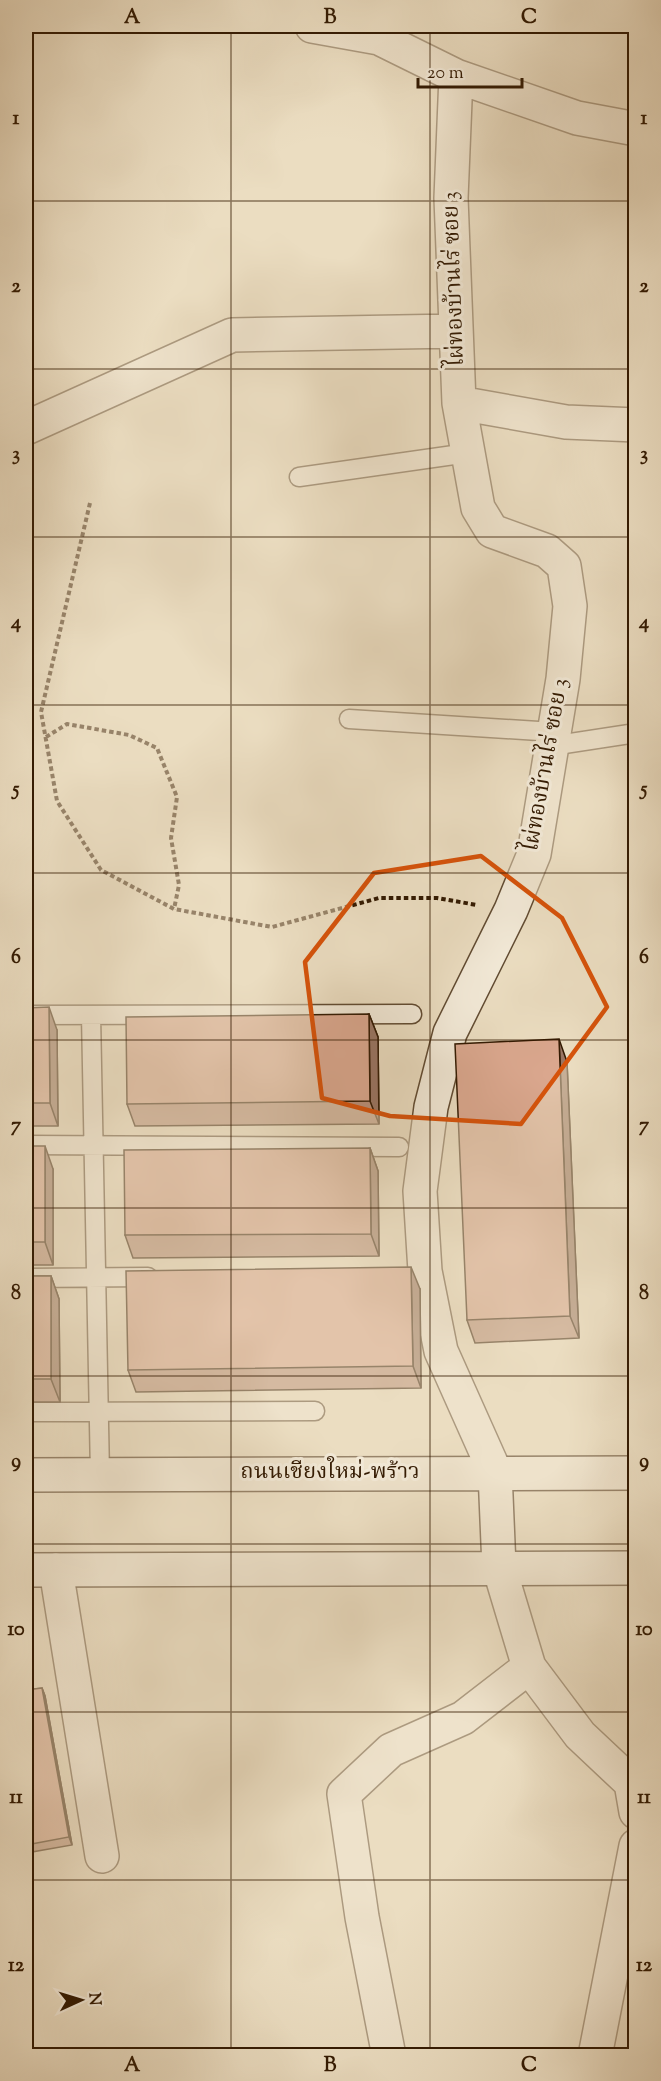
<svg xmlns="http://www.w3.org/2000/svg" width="661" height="2081" font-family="'Sorts Mill Goudy','Noto Serif Thai',serif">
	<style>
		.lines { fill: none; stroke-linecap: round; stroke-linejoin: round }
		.service-casing { stroke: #614b32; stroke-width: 21 }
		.minor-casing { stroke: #614b32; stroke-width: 36 }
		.secondary-casing { stroke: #331a02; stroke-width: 36 }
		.path { stroke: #331a02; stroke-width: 4; stroke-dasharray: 4.5 3; stroke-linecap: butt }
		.service { stroke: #f2e9d7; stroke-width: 18 }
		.minor { stroke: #f2e9d7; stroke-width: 33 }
		.secondary { stroke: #f2e9d7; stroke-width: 33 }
		.wall { fill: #bb907a; stroke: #331a02; stroke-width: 1.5 }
		.shaded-wall { fill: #997563; stroke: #331a02; stroke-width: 1.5 }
		.building { fill: #daa78e; stroke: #331a02; stroke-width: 1.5 }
		.marked { fill: none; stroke: #d6530b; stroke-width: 4.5; stroke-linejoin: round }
		.grid { fill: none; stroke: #331a02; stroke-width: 1.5; stroke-opacity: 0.55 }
		.labels { text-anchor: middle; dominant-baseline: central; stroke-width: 6; stroke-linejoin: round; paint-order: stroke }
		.street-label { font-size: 22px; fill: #331a02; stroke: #f2e9d7 }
		.neatline { fill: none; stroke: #331a02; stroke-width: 2 }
		.grid-label { font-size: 20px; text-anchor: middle; font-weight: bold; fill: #331a02 }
	</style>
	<rect width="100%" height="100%" fill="#ebddc1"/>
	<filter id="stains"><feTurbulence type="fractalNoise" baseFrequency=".00333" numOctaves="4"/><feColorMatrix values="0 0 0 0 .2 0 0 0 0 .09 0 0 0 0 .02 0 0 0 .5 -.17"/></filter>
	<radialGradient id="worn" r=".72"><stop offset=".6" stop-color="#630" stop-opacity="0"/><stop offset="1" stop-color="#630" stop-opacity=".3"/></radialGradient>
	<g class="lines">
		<defs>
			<path id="service" d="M299 477 468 453
				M349 719 554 732
				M551 746 636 733
				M26 1015 412 1014
				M91 1015 100 1475
				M26 1145 399 1147
				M26 1278 148 1277
				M26 1412 315 1411"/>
			<path id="minor" d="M312 26 379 38 456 76 577 118 636 129
				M456 76 451 198 459 403 478 508 492 531 547 551 564 566 570 606 563 679 534 854 511 910 450 1033 431 1107 420 1191 425 1271 441 1351 495 1472
				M459 403 566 422 636 425
				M26 428 232 335 456 331
				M499 1567 529 1667 580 1735 631 1783 636 1812
				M56 1570 102 1856
				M389 2056 362 1917 344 1794 391 1750 463 1718 529 1667
				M595 2056 636 1846"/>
			<path id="secondary" d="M495 1472 499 1567
				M26 1475 636 1473
				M26 1570 636 1568"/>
		</defs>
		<use href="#service" class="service-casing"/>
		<use href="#minor" class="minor-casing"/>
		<use href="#secondary" class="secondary-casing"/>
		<path class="path" d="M90 503 41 712 57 801 101 870 174 909 272 927 379 898H437L477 905
			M46 737 67 724 129 735 157 748 177 797 171 838 179 885 174 909"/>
		<use href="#service" class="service"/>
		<use href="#minor" class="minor"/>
		<use href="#secondary" class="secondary"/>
	</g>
	<path class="wall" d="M26 1008 57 1030 58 1126H26Z
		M369 1014 378 1037 379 1124 135 1126 127 1104Z
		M567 1062 579 1338 475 1343 467 1320Z
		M26 1146 53 1169V1265H26Z
		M370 1148 378 1171 379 1256 133 1258 125 1235Z
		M26 1276H51L59 1299 60 1402H26Z
		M420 1289 421 1388 136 1392 128 1370Z
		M42 1688 45 1696 72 1845 26 1853V1690Z"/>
	<path class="shaded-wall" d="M49 1007 57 1030 58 1126 50 1103Z
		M369 1014 378 1037 379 1124 370 1101Z
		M559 1039 567 1062 579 1338 570 1316Z
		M45 1146 53 1169V1265L45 1242Z
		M370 1148 378 1171 379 1256 371 1234Z
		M411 1267 420 1289 421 1388 413 1366Z
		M51 1276 59 1299 60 1402 51 1379Z
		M42 1688 45 1696 72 1845 69 1837Z"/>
	<path class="building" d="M49 1007 50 1103H26V1008Z
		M369 1014 370 1101 127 1104 126 1017Z
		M631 1027H636V1126Z
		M559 1039 570 1316 467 1320 455 1044Z
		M26 1146H45V1242H26Z
		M370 1148 371 1234 125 1235 124 1150Z
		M411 1267 413 1366 128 1370 126 1271Z
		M26 1276H51V1379H26Z
		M42 1688 69 1837 26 1845V1690Z"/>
	<path d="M0 0H661V2081H0ZM481 856 562 918 607 1007 521 1124 390 1116 322 1098 305 962 374 873Z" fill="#ebddc1" fill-opacity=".55" fill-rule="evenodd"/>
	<path class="marked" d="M481 856 562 918 607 1007 521 1124 390 1116 322 1098 305 962 374 873Z"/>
	<path class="grid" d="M231 26V2056M430 26V2056M26 201H636M26 369H636M26 537H636M26 705H636M26 873H636M26 1040H636M26 1208H636M26 1376H636M26 1544H636M26 1712H636M26 1880H636"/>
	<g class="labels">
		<g class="street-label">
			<text transform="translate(455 279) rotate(-92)">ไผ่ทองบ้านไร่ ซอย 3</text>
			<text transform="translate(547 765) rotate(-80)">ไผ่ทองบ้านไร่ ซอย 3</text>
			<text x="330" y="1473">ถนนเชียงใหม่-พร้าว</text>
		</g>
	</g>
	<rect width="661" height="2081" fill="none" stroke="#ebddc1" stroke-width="66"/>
	<g transform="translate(81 2000) rotate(86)" stroke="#f2e9d7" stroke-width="4.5" paint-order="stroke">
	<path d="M0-4.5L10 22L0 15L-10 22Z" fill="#331a02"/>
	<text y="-9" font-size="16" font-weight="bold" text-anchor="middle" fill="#331a02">N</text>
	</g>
	<path d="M418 78v9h104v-9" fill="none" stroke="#331a02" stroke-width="3"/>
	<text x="427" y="78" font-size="18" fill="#331a02" stroke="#f2e9d7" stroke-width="4.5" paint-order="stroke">20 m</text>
	<rect x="33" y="33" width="595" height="2015" class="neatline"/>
	<g class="grid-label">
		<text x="132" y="23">A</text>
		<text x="330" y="23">B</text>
		<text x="529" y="23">C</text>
		<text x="16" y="124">1</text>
		<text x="644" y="124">1</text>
		<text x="16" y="292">2</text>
		<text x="644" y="292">2</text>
		<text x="16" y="460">3</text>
		<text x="644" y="460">3</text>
		<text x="16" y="628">4</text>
		<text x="644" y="628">4</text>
		<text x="16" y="795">5</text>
		<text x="644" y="795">5</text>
		<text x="16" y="963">6</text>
		<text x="644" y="963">6</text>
		<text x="16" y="1131">7</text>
		<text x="644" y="1131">7</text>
		<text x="16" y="1299">8</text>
		<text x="644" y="1299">8</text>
		<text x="16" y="1467">9</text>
		<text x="644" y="1467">9</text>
		<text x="16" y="1635">10</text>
		<text x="644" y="1635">10</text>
		<text x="16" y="1803">11</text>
		<text x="644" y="1803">11</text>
		<text x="16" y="1971">12</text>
		<text x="644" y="1971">12</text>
		<text x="132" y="2071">A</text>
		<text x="330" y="2071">B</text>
		<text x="529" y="2071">C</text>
	</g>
	<rect width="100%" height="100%" filter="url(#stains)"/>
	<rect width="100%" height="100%" fill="url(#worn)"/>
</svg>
